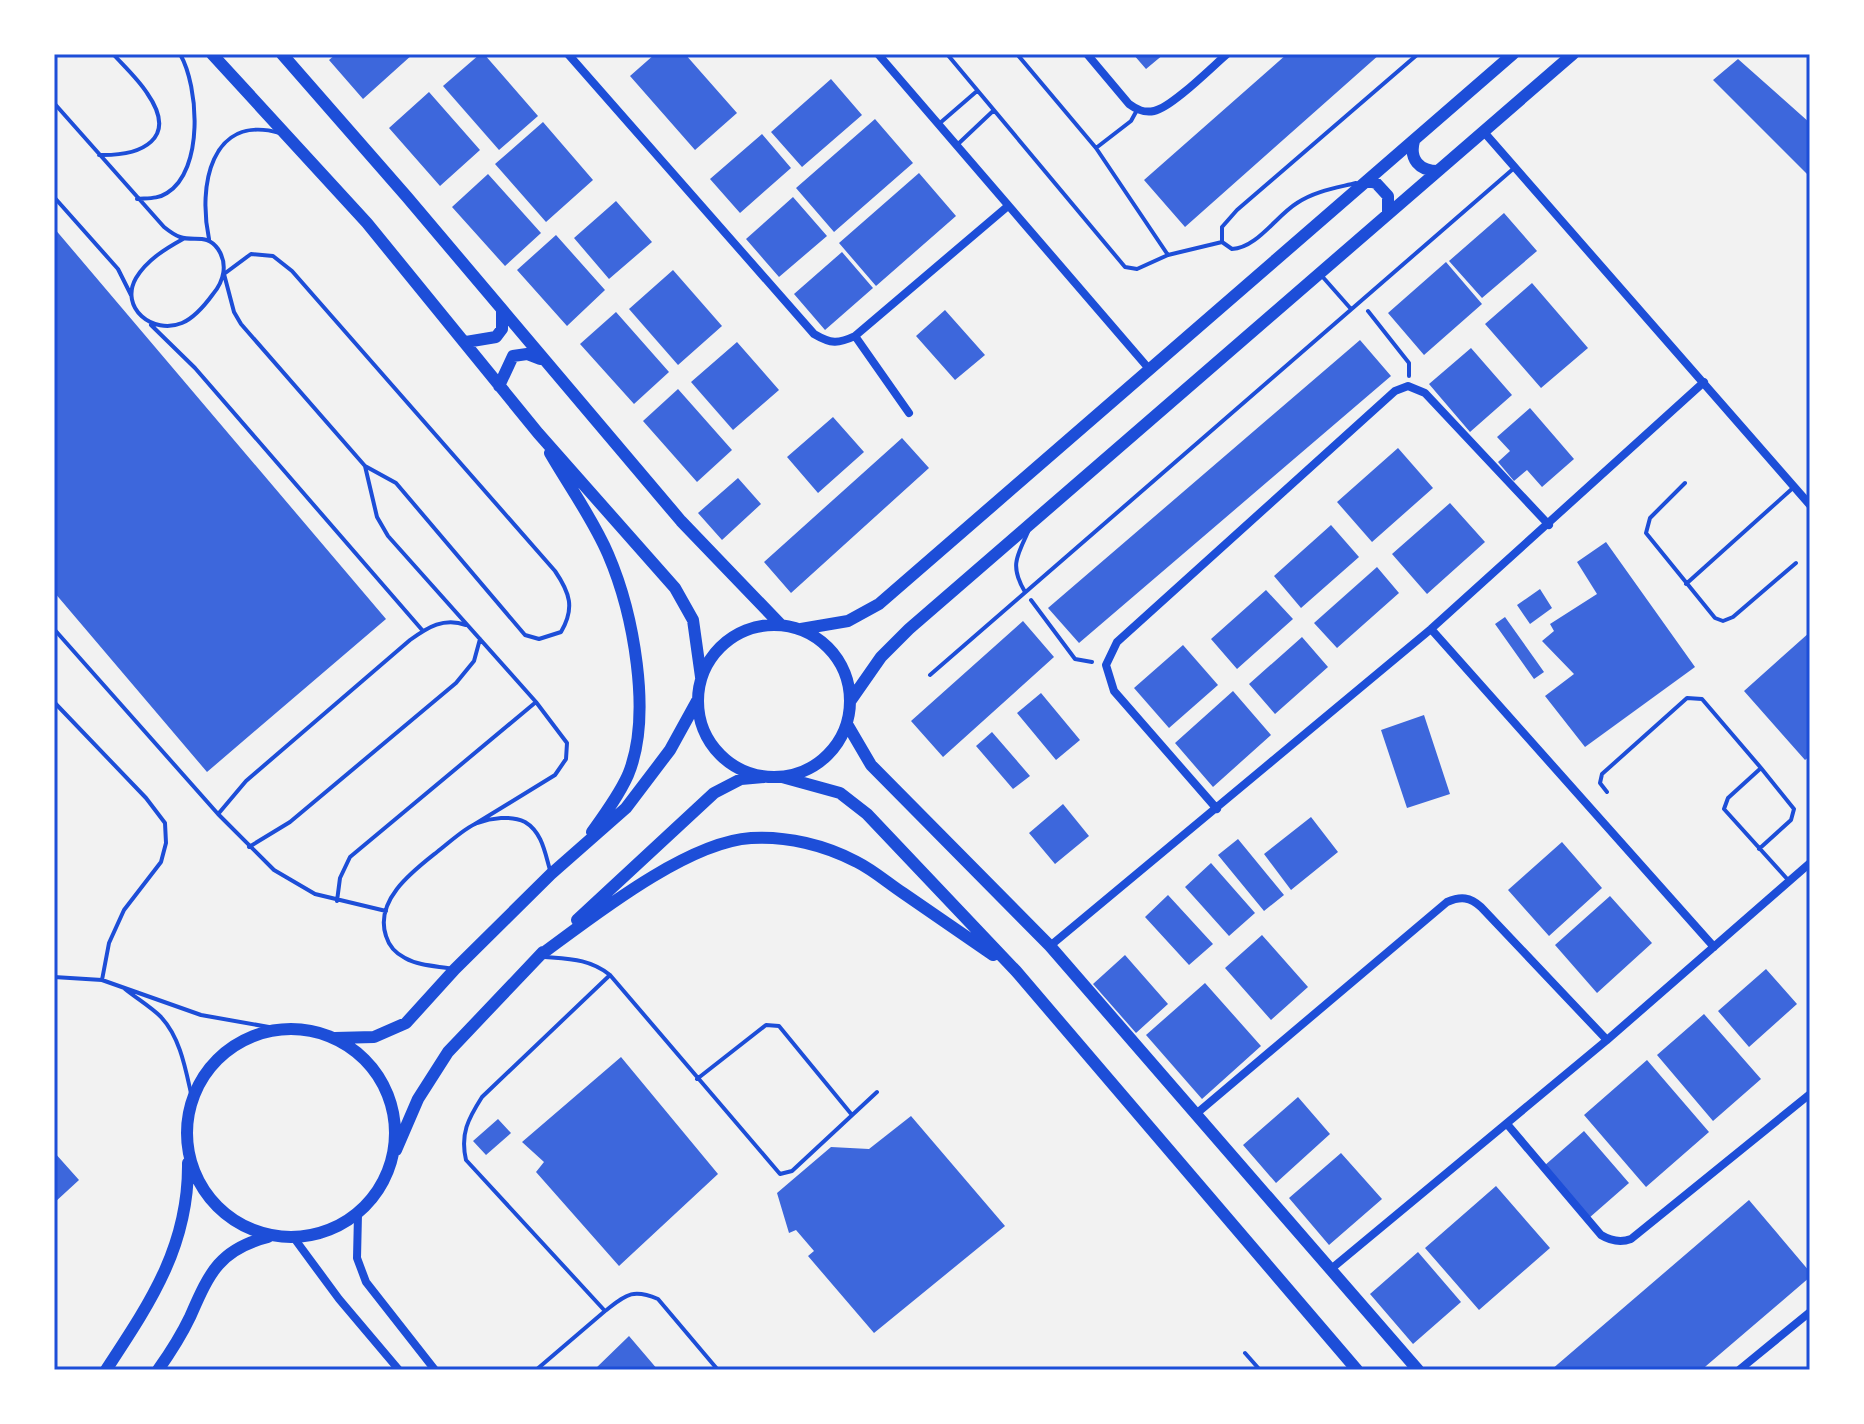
<svg xmlns="http://www.w3.org/2000/svg" width="1864" height="1424" font-family="'Open Sans',sans-serif">
	<style>
		.building { fill: #3d67dc }
		.lines { fill: none; stroke-linecap: round; stroke-linejoin: round }
		.path { stroke: #1d4ed8; stroke-width: 4 }
		.service { stroke: #1d4ed8; stroke-width: 4 }
		.minor { stroke: #1d4ed8; stroke-width: 8 }
		.secondary { stroke: #1d4ed8; stroke-width: 12 }
		.neatline { fill: none; stroke: #1d4ed8; stroke-width: 3 }
	</style>
	<rect width="100%" height="100%" fill="#f2f2f2"/>
	<path class="building" d="M336 54H413L363 99 329 60Z
		M480 54H484L538 116 499 150 443 86Z
		M655 54H685L737 113 695 150 630 76Z
		M1133 54H1164L1146 69Z
		M1287 54H1380L1185 227 1144 180Z
		M1738 59 1810 123V177L1713 80Z
		M831 79 862 115 802 167 771 132Z
		M429 92 480 150 440 186 389 128Z
		M875 119 913 163 834 232 796 188Z
		M543 122 593 180 546 222 495 164Z
		M762 134 791 168 740 213 710 179Z
		M919 173 956 216 876 286 839 243Z
		M488 174 541 233 505 266 452 207Z
		M793 197 827 236 779 277 746 239Z
		M616 201 652 242 609 279 574 238Z
		M1504 213 1537 251 1482 298 1449 261Z
		M54 228 386 619 207 772 54 592Z
		M556 235 605 290 567 326 517 270Z
		M842 252 873 288 825 330 794 294Z
		M1446 262 1482 304 1424 355 1388 313Z
		M673 270 722 326 678 365 629 309Z
		M1532 283 1588 348 1541 388 1485 324Z
		M945 310 985 355 955 380 916 336Z
		M616 312 669 372 634 404 580 344Z
		M1360 340 1391 376 1079 643 1048 608Z
		M737 342 779 390 733 430 691 382Z
		M1471 348 1512 395 1470 432 1429 384Z
		M678 389 732 450 697 482 643 421Z
		M1530 408 1574 459 1542 487 1527 470 1514 481 1498 462 1510 451 1497 437Z
		M833 417 864 452 818 493 787 457Z
		M902 438 929 468 791 593 764 562Z
		M1398 448 1433 488 1372 542 1337 502Z
		M738 478 761 504 722 540 698 513Z
		M1450 503 1485 542 1427 594 1392 554Z
		M1331 525 1359 557 1301 608 1274 576Z
		M1606 542 1695 667 1585 747 1545 696 1574 674 1542 641 1554 631 1550 624 1597 594 1577 562Z
		M1377 567 1399 593 1337 648 1314 623Z
		M1540 589 1552 608 1530 624 1517 605Z
		M1266 590 1293 619 1237 669 1211 639Z
		M1505 617 1544 672 1534 679 1495 624Z
		M1023 621 1054 657 943 757 911 721Z
		M1810 632V756L1805 760 1744 691Z
		M1302 637 1328 667 1275 714 1249 684Z
		M1183 645 1218 685 1169 728 1134 688Z
		M1233 691 1271 735 1213 787 1175 743Z
		M1041 693 1080 740 1056 760 1017 713Z
		M1424 715 1450 794 1407 808 1381 730Z
		M992 732 1030 776 1013 789 976 746Z
		M1063 804 1089 836 1055 864 1029 833Z
		M1311 817 1338 852 1291 890 1264 854Z
		M1238 839 1284 895 1264 911 1218 855Z
		M1562 842 1602 888 1549 936 1508 890Z
		M1211 863 1255 913 1229 936 1185 887Z
		M1168 895 1213 944 1189 965 1145 917Z
		M1610 896 1652 943 1597 993 1555 945Z
		M1262 935 1308 987 1271 1020 1225 968Z
		M1125 955 1168 1004 1136 1033 1093 984Z
		M1766 969 1797 1004 1749 1047 1718 1011Z
		M1205 983 1261 1046 1202 1099 1146 1035Z
		M1704 1014 1761 1079 1713 1121 1657 1055Z
		M621 1057 718 1174 619 1266 536 1172 544 1162 522 1142Z
		M1647 1060 1709 1132 1646 1187 1584 1115Z
		M1298 1097 1330 1134 1276 1183 1243 1145Z
		M911 1116 1005 1226 874 1333 808 1256 814 1251 796 1230 789 1233 777 1193 831 1147 869 1149Z
		M498 1119 511 1133 486 1155 473 1141Z
		M1584 1131 1629 1183 1589 1218 1544 1166Z
		M54 1152 79 1180 54 1203Z
		M1341 1153 1382 1199 1329 1245 1289 1198Z
		M1496 1186 1550 1248 1479 1310 1425 1248Z
		M1749 1200 1810 1272V1277L1706 1366 1702 1370H1551Z
		M1418 1252 1461 1302 1413 1344 1370 1294Z
		M629 1336 658 1370H594Z"/>
	<g class="lines">
		<path class="path" d="M1368 311 1409 363V376
			M1031 600 1075 659 1092 662"/>
		<path class="service" d="M947 54 1125 267 1137 269 1168 255 1222 242
			M1017 54 1096 148 1168 255
			M54 103 164 227C169 231 174 235 180 237 194 242 207 233 218 249 228 264 224 281 213 294 205 305 194 318 182 323 153 335 119 308 136 278 147 260 165 249 183 239
			M940 123 977 91
			M957 145 993 111
			M1096 148 1131 121 1137 110
			M99 155C142 156 179 139 147 93 138 79 124 66 113 54
			M1356 183C1336 188 1315 191 1297 203 1276 216 1257 248 1232 249L1222 242V227L1237 210 1418 54
			M54 197 118 269 131 295
			M137 199C148 198 158 199 167 193 204 170 199 87 180 54
			M209 239C198 187 210 113 280 133
			M1321 275 1351 309
			M151 325 195 368 423 631
			M365 466 396 483 525 635 539 639 561 632C575 608 570 593 555 571L292 271 273 256 251 254 224 274 234 312 241 324 365 466 377 517 388 536 536 702 567 743 566 759 555 775 475 824
			M1685 483 1650 518 1646 533 1715 618 1723 621 1733 617 1796 563
			M1686 584 1794 487
			M1025 592C1010 567 1016 557 1028 532
			M54 629 218 814 274 870 315 894 386 911
			M930 675 1513 169
			M54 702 146 798 165 823 166 843 161 862 124 910 109 943 102 980
			M1607 792 1600 783 1602 774 1687 698 1702 699 1761 768 1728 798 1724 809 1789 881
			M219 813 246 781 410 640C428 627 444 617 466 625
			M249 847 290 822 456 683 474 661 480 639
			M1759 849 1791 820 1794 809 1761 768
			M337 901 340 878 350 857 536 702
			M545 957C570 959 590 959 610 975L780 1174 792 1171 877 1092
			M453 969C437 966 419 966 405 958 395 953 389 946 386 936 374 900 413 871 437 852 449 843 463 829 477 823 491 818 511 815 525 822 542 832 545 853 550 870
			M54 977 102 980 201 1015 280 1029
			M125 989C136 998 151 1007 161 1017 182 1040 186 1073 193 1102
			M697 1079 766 1025 779 1026 852 1115
			M605 1311C626 1295 632 1288 658 1299L718 1370
			M1245 1353 1260 1370
			M536 1370 605 1311 466 1160C460 1134 468 1119 482 1097L610 975"/>
		<path class="minor" d="M568 54 814 334C831 344 838 344 855 336L1008 206
			M878 54 1150 370
			M1087 54 1129 104C1137 110 1144 113 1154 111 1171 108 1212 67 1227 54
			M1483 131 1810 505
			M855 336 909 413
			M1431 629 1714 947
			M1217 809 1114 691 1106 665 1117 642 1395 391 1408 386 1425 393 1549 525
			M1050 946 1431 629 1704 382
			M1196 1114 1447 902C1461 896 1470 897 1481 907L1607 1040
			M1507 1124 1601 1235C1611 1241 1620 1243 1631 1239L1810 1094
			M358 1214 357 1258 366 1282 435 1370
			M294 1238 339 1299 399 1370
			M1331 1269 1607 1040 1810 863
			M1739 1370 1810 1312"/>
		<path class="secondary" d="M212 54 367 223 538 433 675 588 693 620 701 677
			M282 54 407 197 681 521 780 624
			M1414 141C1409 159 1419 171 1438 171
			M1367 181 1376 183 1388 196V214
			M466 342 496 337 502 329V311
			M499 386 513 356 527 354 540 359
			M550 453C569 486 593 519 608 554 633 612 653 715 628 775 619 795 605 814 592 832
			M698 701a76 76 0 1 1 152 0a76 76 0 1 1-152 0Z
			M801 629 848 621 879 604 1513 54
			M851 700 881 657 909 629 1573 54
			M847 724 871 765 1050 946 1418 1370
			M782 777 840 793 867 814 1016 971 1357 1370
			M577 920 714 793 741 779 764 777
			M539 956C591 918 686 842 751 838 787 836 825 845 857 862 873 870 888 883 903 893 933 914 963 934 993 955
			M187 1133a104 104 0 1 1 208 0a104 104 0 1 1-208 0Z
			M335 1038 374 1037 406 1023 455 969 551 874 626 808 670 750 697 701
			M396 1150 418 1099 448 1052 543 952
			M106 1370C150 1303 189 1246 188 1163
			M158 1370C170 1353 181 1336 190 1317 209 1274 219 1249 268 1237"/>
	</g>
	<rect width="1864" height="1424" fill="none" stroke="#ffffff" stroke-width="112"/>
	<rect x="56" y="56" width="1752" height="1312" class="neatline"/>
</svg>
